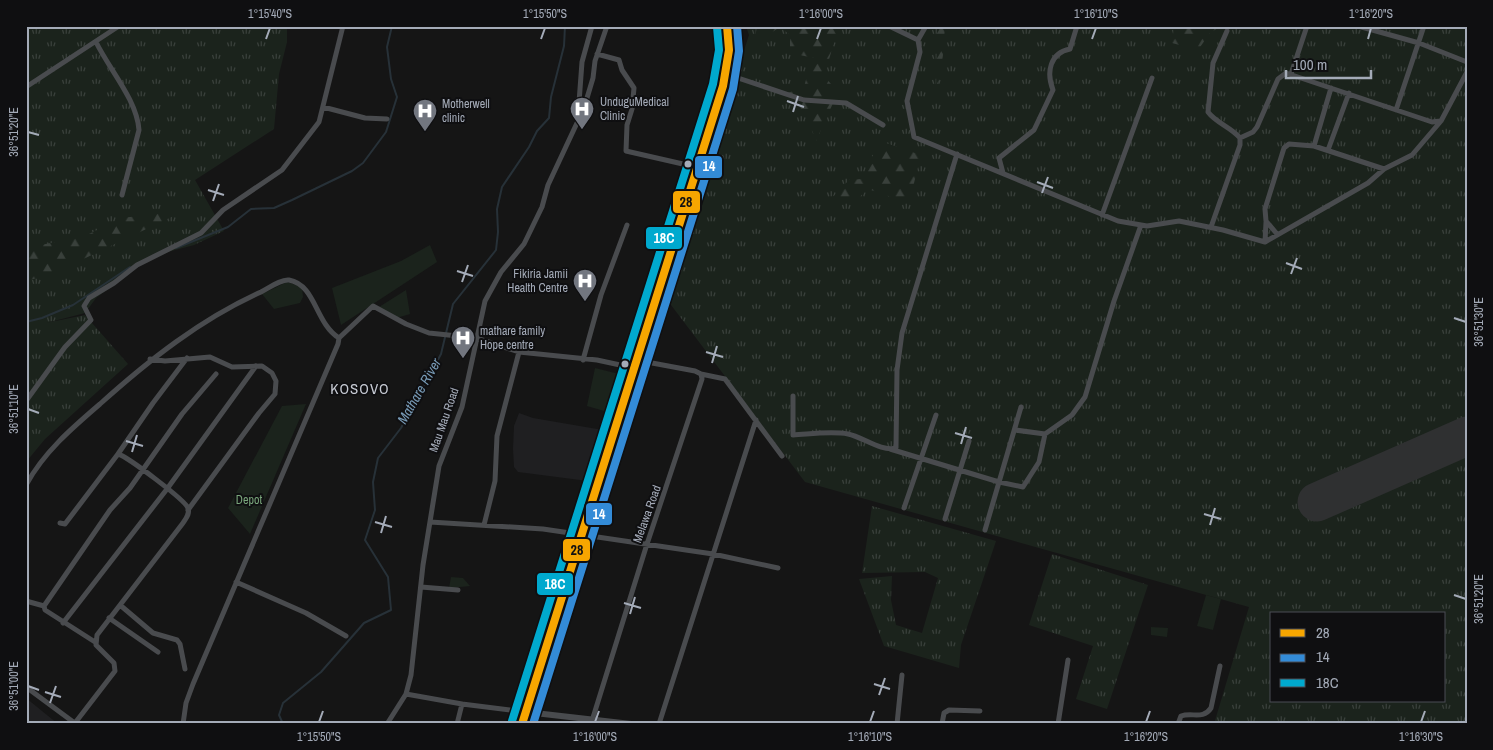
<svg xmlns="http://www.w3.org/2000/svg" width="1493" height="750" font-family="'Archivo Narrow',sans-serif">
	<style>
		.built { fill: #1f1f21 }
		.grass { fill: url(#grass-tufts); fill-rule: evenodd }
		.forest { fill: url(#forest-firs) }
		.park { fill: #1b231c }
		.lines { fill: none; stroke-linecap: round; stroke-linejoin: round }
		.stream { stroke: #273138; stroke-width: 2 }
		.runway { stroke: #2f3031; stroke-width: 39 }
		.minor { stroke: #494b4e; stroke-width: 5 }
		.tertiary { stroke: #494b4e; stroke-width: 6 }
		.secondary { stroke: #4d4e52; stroke-width: 7 }
		.bus-1-casing { stroke: #0f0f11; stroke-width: 11 }
		.bus-2-casing { stroke: #0f0f11; stroke-width: 11 }
		.bus-3-casing { stroke: #0f0f11; stroke-width: 11 }
		.bus-1 { stroke: #f7a600; stroke-width: 8 }
		.bus-2 { stroke: #338bd7; stroke-width: 8 }
		.bus-3 { stroke: #00a9ce; stroke-width: 8 }
		.ticks { fill: none; stroke: #a4abb8; stroke-width: 2 }
		.bus-dot { fill: #a4abb8; stroke: #0f0f11; stroke-width: 2 }
		.labels { text-anchor: middle; dominant-baseline: central; stroke-width: 4; stroke-linejoin: round; paint-order: stroke }
		.poi-label { font-size: 12px; fill: #a4abb8; stroke: #0f0f11; text-anchor: start }
		.street-label { font-size: 12px; fill: #a4abb8; stroke: #0f0f11 }
		.park-label { font-size: 12px; fill: #79a57b; stroke: #0f0f11 }
		.water-label { font-size: 14px; font-style: italic; fill: #789bb7; stroke: #0f0f11 }
		.quarter-label { font-size: 15px; letter-spacing: 1px; fill: #c6cad3; stroke: #0f0f11 }
		.line-badge { stroke: #0f0f11; stroke-width: 2 }
		.badge-label { font-size: 14px; text-anchor: middle; font-weight: bold; fill: #fff }
		.pale-badge-label { font-size: 14px; text-anchor: middle; font-weight: bold; fill: #111 }
		.neatline { fill: none; stroke: #a4abb8; stroke-width: 2 }
		.ticks-label { font-size: 12px; text-anchor: middle; fill: #a4abb8 }
	</style>
	<defs>
		<pattern id="grass-tufts" width="24" height="20" patternUnits="userSpaceOnUse" patternTransform="scale(1.25)"><rect width="24" height="20" fill="#1b231c"/><path d="M3 7l-1-3M5 7V3M7 7l1-3M15 17l-1-3M17 17v-4M19 17l1-3" fill="none" stroke="#39403b"/></pattern>
		<pattern id="forest-firs" width="22" height="20" patternUnits="userSpaceOnUse" patternTransform="scale(1.25)"><rect width="22" height="20" fill="#1b231c"/><path d="M5 1l3.5 6h-7zM16 11l3.5 6h-7z" fill="#39403b"/></pattern>
	</defs>
	<rect width="100%" height="100%" fill="#151515"/>
	<path class="built" d="M519 413 533 418 603 430 588 481 518 472 514 467 513 449 514 426Z
		M26 698 58 724H26Z"/>
	<path class="grass" d="M26 26H287V42L279 74 274 129 195 180 224 231 194 245 160 254 143 263 96 298 85 313 46 323 85 315 128 364 45 439 26 462Z
		M746 26H1467V724H1214L1249 607 805 482 665 297 749 35ZM1272 614H1444V701H1272Z
		M872 506 996 541 961 645 959 668 884 646 859 579 892 576 891 600 896 625 922 633 938 578 925 572 862 573Z
		M1052 554 1148 585 1107 709 1076 699 1093 646 1029 625Z"/>
	<path class="forest" d="M757 26H839L824 76 838 92 816 141 805 112 785 94 804 87 812 58H814L790 53V35L780 27 754 44Z
		M937 26H945L943 55 936 97Z
		M1174 26H1221L1210 33 1198 50 1172 43Z
		M880 141 921 155 909 203 868 189 851 205 833 197 849 180 861 179Z
		M184 211 52 274 26 281V248L85 236 121 218Z"/>
	<path class="park" d="M430 245 437 262 341 325 332 288 401 261Z
		M287 282 302 287 303 297 300 303 274 309 262 294Z
		M406 290 410 314 396 318 379 307Z
		M595 368 619 374 608 412 587 406Z
		M306 404 250 534 228 508 282 406Z
		M451 577 463 578 470 586 449 588Z
		M1206 595 1221 599 1213 630 1197 626Z
		M1151 627 1168 628 1167 637 1151 635Z"/>
	<g class="lines">
		<path class="stream" d="M176 248 228 227 251 209 274 208 292 200 352 171 363 163 386 132 397 97 391 79 387 47 392 26
			M26 322 42 318 73 305 130 267
			M283 724 279 715 283 703 321 672 364 623 391 610 388 577 365 540 375 510 373 482 378 458 401 428 441 354 453 304 496 250 498 232 497 209 502 187 529 147 537 131 549 118 551 97 564 46 565 26"/>
		<path class="runway" d="M1317 502 1467 436"/>
		<path class="minor" d="M889 26 918 40
			M926 26 918 40 920 52 907 101 914 137 1118 221 1147 226 1179 221 1223 230 1265 242 1368 183 1384 169 1412 155 1441 121 1467 72
			M1358 26 1419 43 1467 62
			M96 42C109 69 137 100 139 130L122 195
			M597 54 619 60 622 70 634 88 632 109 627 125 626 151 696 167
			M726 74 804 100 846 103 883 125
			M1291 74 1307 26
			M26 87 119 26
			M323 107 365 118 387 119
			M1396 110 1424 26
			M578 116 582 62 592 26
			M1240 138 1253 132 1257 127 1278 79 1286 73 1432 122 1440 121
			M1314 146 1331 88
			M1328 150 1349 93
			M1003 173 999 158 1034 130 1053 90C1046 72 1050 53 1070 49L1077 26
			M1102 215 1152 78
			M1211 227 1240 145V138C1231 127 1216 123 1208 112L1213 63 1227 31
			M1277 234 1266 221 1265 209 1284 148 1289 144 1314 146 1384 169
			M1265 242 1266 222
			M150 359 165 361 210 357 232 367 262 366 272 373 276 381 275 394 259 413 188 510
			M583 360 601 295 627 225
			M701 374 725 379 782 456
			M793 396V435C811 434 831 431 848 434 863 437 881 452 896 448L897 370 902 333 957 154
			M26 401 65 347 91 320 84 306 89 298 114 283 137 265 201 233 223 210 282 170 319 122 343 26
			M1015 430 1045 434 1072 415 1085 397 1114 301 1141 225
			M890 449 999 482 1023 487 1039 462 1045 434
			M118 454 153 403 187 358
			M26 485C44 452 72 428 100 404 149 360 201 319 261 292 269 288 281 279 289 280 316 285 315 323 339 338
			M904 508 936 415
			M945 519 969 441
			M430 522 543 529 713 554 778 568
			M60 523 65 524 118 454C128 457 185 500 188 508 190 514 186 518 183 523L97 635 96 645 114 663 115 671 75 723
			M484 525 495 481 497 436 519 352
			M985 530 1021 407
			M236 582 306 613 346 636
			M421 587 458 590
			M26 601 44 606
			M120 605 153 633 177 640 180 644 185 669
			M109 618 158 652
			M63 623 167 489 256 366
			M95 642 45 610 44 606 110 510 130 488 182 414 216 374
			M26 687 76 724
			M406 694 462 704 526 712
			M183 724 186 703 193 684 338 344 339 338 373 306 406 324 429 333 477 338 519 352 597 360 634 368
			M387 724 406 694 411 675 423 565 439 466 462 407 485 301 501 272 524 244 542 207 548 185 584 108 593 78 595 61 607 26
			M457 724 462 704
			M591 724 647 544 702 379 701 374 695 371 636 360
			M659 724 756 420
			M897 724 902 675
			M942 724 944 713 949 710 980 711
			M1058 724 1068 660
			M1178 724 1181 716C1192 712 1203 720 1211 708L1220 666"/>
		<path class="tertiary" d="M526 712 631 724"/>
		<path class="secondary" d="M522 724 689 191 723 86 729 50 727 26"/>
		<defs>
			<path id="bus-1" d="M522 724 723 86 729 50 727 26"/>
			<path id="bus-2" d="M533 724 733 89 739 51 737 26"/>
			<path id="bus-3" d="M512 721 713 84 719 50 717 27"/>
		</defs>
		<use href="#bus-1" class="bus-1-casing"/>
		<use href="#bus-2" class="bus-2-casing"/>
		<use href="#bus-3" class="bus-3-casing"/>
		<use href="#bus-1" class="bus-1"/>
		<use href="#bus-2" class="bus-2"/>
		<use href="#bus-3" class="bus-3"/>
	</g>
	<path class="ticks" d="M266 39 270 28M541 39 545 28M817 39 821 28M1092 39 1096 28M1368 39 1371 28M787 101 804 107M793 112 798 96M28 132 39 135M1037 182 1053 188M208 190 224 195M1042 193 1048 177M213 201 219 184M1286 263 1302 269M457 271 473 276M1291 274 1297 258M462 282 468 265M1454 318 1466 322M706 352 723 357M712 363 717 346M28 409 39 413M955 433 972 438M126 441 143 446M961 444 966 427M132 452 137 435M1204 514 1221 519M375 522 392 527M1210 525 1215 508M381 533 386 516M1454 595 1466 599M624 603 641 608M630 614 635 597M874 684 890 689M28 686 39 690M45 692 61 697M879 695 885 678M50 703 56 686M319 722 323 711M595 722 599 711M870 722 874 711M1146 722 1150 711M1421 722 1425 711"/>
	<defs>
		<symbol id="hospital-pin" viewBox="-11 -11 22 30"><path d="M0 17L-7.5 6A9.5 9.5 0 1 1 7.5 6Z" fill="#72767f" stroke="#0f0f11"/><path d="M-5-5h3v3.5h4V-5h3V5h-3V1.5h-4V5h-3Z" fill="#fff"/></symbol>
	</defs>
	<g fill-rule="evenodd">
		<use href="#hospital-pin" x="568" y="95" width="28" height="38"/>
		<use href="#hospital-pin" x="411" y="97" width="28" height="38"/>
		<use href="#hospital-pin" x="571" y="267" width="28" height="38"/>
		<use href="#hospital-pin" x="449" y="324" width="28" height="38"/>
	</g>
	<g class="bus-dot">
		<circle cx="688" cy="164" r="4.5"/>
		<circle cx="625" cy="364" r="4.5"/>
	</g>
	<g class="labels">
		<g class="poi-label">
			<text x="600" y="102">UnduguMedical<tspan x="600" dy="14">Clinic</tspan></text>
			<text x="442" y="104">Motherwell<tspan x="442" dy="14">clinic</tspan></text>
			<text x="568" y="274" text-anchor="end">Fikiria Jamii<tspan x="568" dy="14">Health Centre</tspan></text>
			<text x="480" y="331">mathare family<tspan x="480" dy="14">Hope centre</tspan></text>
		</g>
		<g class="street-label">
			<text transform="translate(444 420) rotate(-71)">Mau Mau Road</text>
			<text transform="translate(647 514) rotate(-70)">Melawa Road</text>
		</g>
		<g class="park-label">
			<text x="249" y="500">Depot</text>
		</g>
		<g class="water-label">
			<text transform="translate(419 391) rotate(-60)">Mathare River</text>
		</g>
		<g class="quarter-label">
			<text x="360" y="388">KOSOVO</text>
		</g>
	</g>
	<g class="line-badge">
		<rect x="694" y="155" width="29" height="24" rx="5" fill="#338bd7"/>
		<rect x="672" y="190" width="29" height="24" rx="5" fill="#f7a600"/>
		<rect x="645" y="226" width="38" height="24" rx="5" fill="#00a9ce"/>
		<rect x="585" y="502" width="28" height="24" rx="5" fill="#338bd7"/>
		<rect x="562" y="538" width="29" height="24" rx="5" fill="#f7a600"/>
		<rect x="536" y="572" width="38" height="24" rx="5" fill="#00a9ce"/>
	</g>
	<g class="badge-label">
		<text x="709" y="171">14</text>
		<text x="664" y="243">18C</text>
		<text x="599" y="519">14</text>
		<text x="555" y="589">18C</text>
	</g>
	<g class="pale-badge-label">
		<text x="686" y="207">28</text>
		<text x="577" y="555">28</text>
	</g>
	<rect width="1493" height="750" fill="none" stroke="#0f0f11" stroke-width="55"/>
	<rect x="1270" y="612" width="175" height="90" fill="#0f0f11" stroke="#4b4d54"/>
	<rect x="1280" y="629" width="25" height="8" fill="#f7a600" stroke="#4b4d54"/>
	<text x="1316" y="638" font-size="15" fill="#a4abb8">28</text>
	<rect x="1280" y="654" width="25" height="8" fill="#338bd7" stroke="#4b4d54"/>
	<text x="1316" y="662" font-size="15" fill="#a4abb8">14</text>
	<rect x="1280" y="679" width="25" height="8" fill="#00a9ce" stroke="#4b4d54"/>
	<text x="1316" y="688" font-size="15" fill="#a4abb8">18C</text>
	<path d="M1286 70v8h85v-8" fill="none" stroke="#a4abb8" stroke-width="2.5"/>
	<text x="1293" y="70" font-size="15" fill="#a4abb8" stroke="#0f0f11" stroke-width="4" paint-order="stroke">100 m</text>
	<rect x="28" y="28" width="1438" height="694" class="neatline"/>
	<g class="ticks-label">
		<text x="270" y="18">1°15'40"S</text>
		<text x="545" y="18">1°15'50"S</text>
		<text x="821" y="18">1°16'00"S</text>
		<text x="1096" y="18">1°16'10"S</text>
		<text x="1371" y="18">1°16'20"S</text>
		<text transform="translate(14 132) rotate(-90)" y="4">36°51'20"E</text>
		<text transform="translate(1479 322) rotate(-90)" y="4">36°51'30"E</text>
		<text transform="translate(14 409) rotate(-90)" y="4">36°51'10"E</text>
		<text transform="translate(1479 599) rotate(-90)" y="4">36°51'20"E</text>
		<text transform="translate(14 686) rotate(-90)" y="4">36°51'00"E</text>
		<text x="319" y="741">1°15'50"S</text>
		<text x="595" y="741">1°16'00"S</text>
		<text x="870" y="741">1°16'10"S</text>
		<text x="1146" y="741">1°16'20"S</text>
		<text x="1421" y="741">1°16'30"S</text>
	</g>
</svg>
